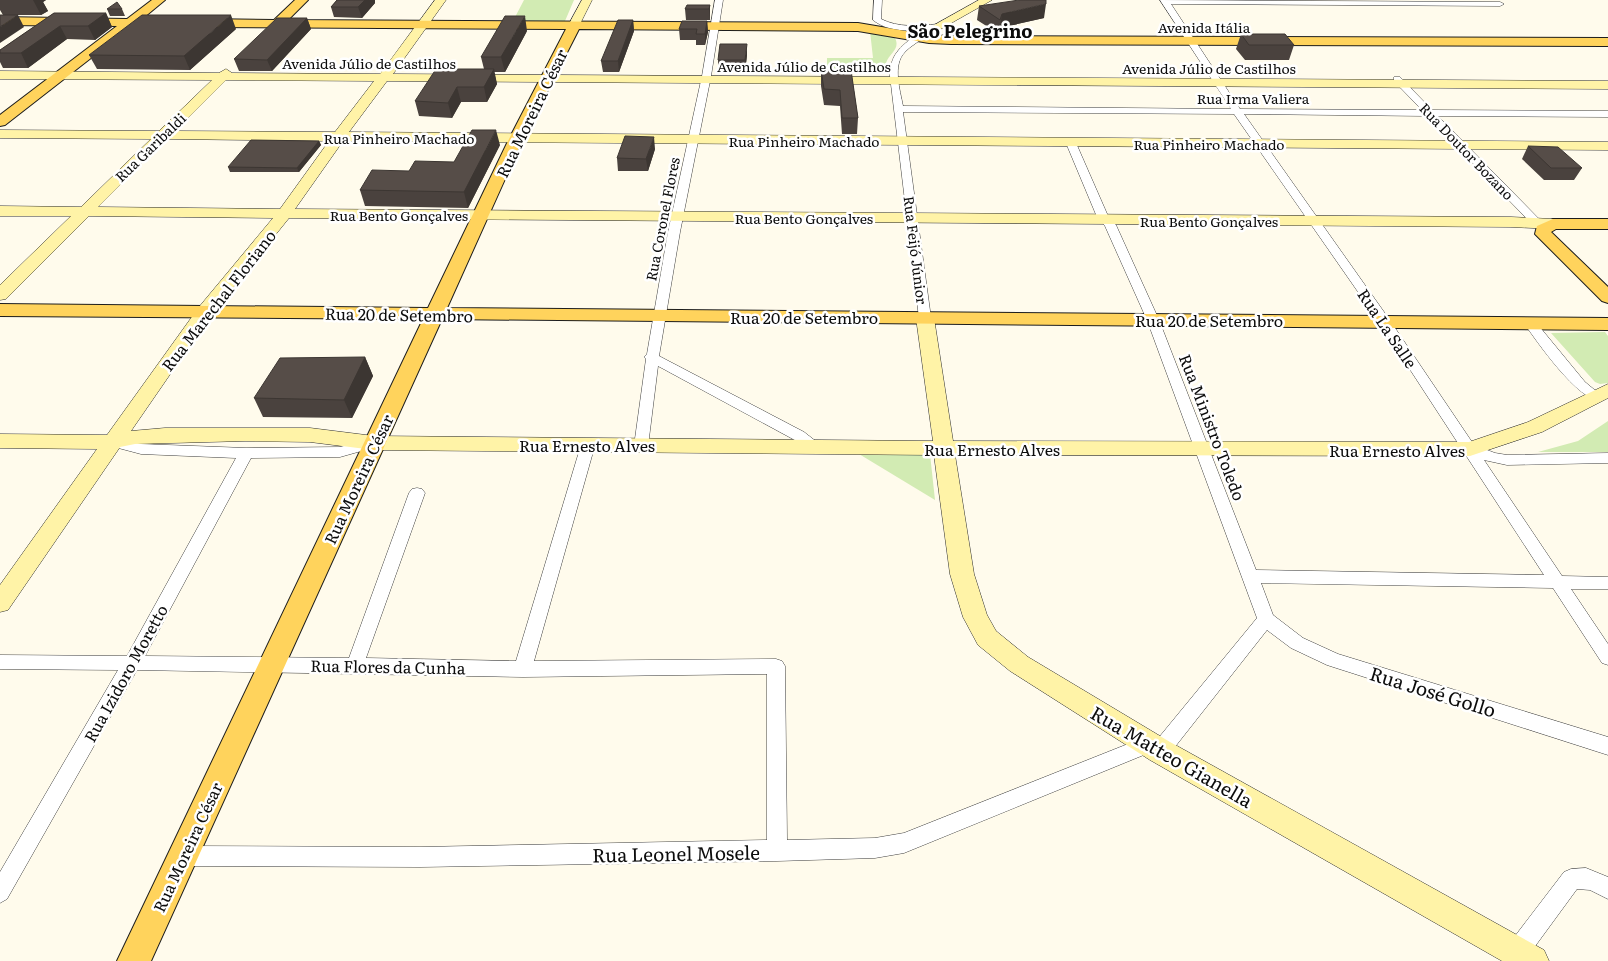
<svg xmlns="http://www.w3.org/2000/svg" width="1608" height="961" font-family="Literata,serif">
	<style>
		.green { fill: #d2ebb3 }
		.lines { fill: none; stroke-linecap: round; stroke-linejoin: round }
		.street-casing { stroke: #3f3f3f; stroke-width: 1 }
		.secondary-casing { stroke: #2e2e2e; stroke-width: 1 }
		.primary-casing { stroke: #1d1d1d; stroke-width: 2 }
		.street { fill: #fff; fill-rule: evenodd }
		.secondary { fill: #fff3a7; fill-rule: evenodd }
		.primary { fill: #ffd35c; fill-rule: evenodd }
		.wall { fill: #4a423e }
		.shaded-wall { fill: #3c3632 }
		.building { fill: #564d48; stroke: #3c3632 }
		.labels { text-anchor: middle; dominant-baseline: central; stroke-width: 5; stroke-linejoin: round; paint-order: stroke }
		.far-street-label { font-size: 14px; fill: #0c0c0c; stroke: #fff }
		.street-label { font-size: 16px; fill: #0c0c0c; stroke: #fff }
		.far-district-label { font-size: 18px; font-weight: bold; fill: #0c0c0c; stroke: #fff }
		.near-street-label { font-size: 19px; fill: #0c0c0c; stroke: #fff }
	</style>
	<rect width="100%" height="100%" fill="#fffbec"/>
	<path class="green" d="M524 0H574L565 21H513Z
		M870 31 894 36C902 49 889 53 886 63 885 66 886 69 885 72L827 73V58H873Z
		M1605 332 1608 336V383L1600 384 1595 382 1551 333Z
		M1608 421V452H1538L1578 441Z
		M859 454H930L935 500Z"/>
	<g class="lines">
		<defs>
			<path id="street" d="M715 0H723L711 76 680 232 659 356 804 432 822 446 820 449 815 451 658 366 648 446 646 449H636L634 446 646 359 644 357 647 354 668 232 702 76Z
				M874 0H882L881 19C899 28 918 26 938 24L942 26 938 28C918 31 890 34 873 20Z
				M1160 0 1500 2 1504 4 1500 6 1171 4 1240 109 1422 110 1394 81V77H1400L1432 110 1608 111V117L1438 116 1541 221 1543 223 1541 225H1533L1427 116 1244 114 1389 319 1474 445 1495 453 1507 455 1608 453V463L1507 465 1484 460 1562 576 1608 577V589H1571L1608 644V665L1602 663 1553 588 1261 583 1273 615 1303 638 1338 654 1608 737V755L1327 665 1291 648 1267 630 1167 757 1160 760 1153 757 1151 752 904 853 875 858 777 861 420 867 184 866 177 863 174 856 177 849 184 846 420 847 767 840V674L523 677 137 670 7 899 0 903V872L118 670 0 669V655L127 656 236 458 141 454 107 445 105 442 107 439 112 437 141 444 246 448 340 447 374 438 379 440 381 443 379 446 340 457 251 458 145 656 349 658 409 493 412 489 417 488 422 489 425 493 366 658 516 661 581 445 583 442H593L595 445 534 661 776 659 782 661 785 666 787 840 875 838 904 833 1148 736 1155 738 1156 741 1257 618 1147 320 1105 226 1097 217 1066 143 1071 140 1076 143 1108 216 1116 225 1159 320 1256 570 1544 575 1379 322 1234 114 903 112 931 318 925 322 919 318 890 76C890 55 900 47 916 35L923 37C918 43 910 46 905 52 892 65 900 90 903 106L1231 109Z
				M1530 319 1534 320 1585 382 1602 396 1600 399C1580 404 1535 339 1524 323Z
				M1586 868 1608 877V899L1590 890 1577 889 1525 960H1509L1506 952 1509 944 1564 872 1571 869Z"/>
			<path id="secondary" d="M435 0H446L393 74 1608 81V89L387 81 349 132 1608 142V150L343 141 295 209 1511 217 1553 219 1559 221 1561 224 1559 227 1553 229 1511 227 289 218 211 315 131 431 165 428H310L374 436 933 441 916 318 919 314 925 313 931 314 934 318 953 441 1469 442 1528 422 1608 384V398L1542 432 1470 456 955 455 974 574 987 615 996 631 1028 657 1170 742 1544 950 1549 961H1502L1150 760 1010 671 978 645 963 617 950 574 934 455 374 450 310 442 245 441 135 444 120 447 8 610 0 612V585L97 449 0 448V434L107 435 199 307 273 218 89 216 6 299 0 300V285L71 216H0V206L81 207 151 139 0 138V130L159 131 212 80 0 79V71L219 73 226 69 232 73 380 74ZM226 80 374 81 335 132 175 131ZM166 139 329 141 280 209 98 207Z
				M582 0H592L579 26H571L569 24Z
				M979 0H992L923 39 919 41 913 37Z"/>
			<path id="primary" d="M152 0H165L142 19 165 20 167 23 165 26H132L5 125 0 126V115L117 26 0 25V17L127 19Z
				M295 0H308L288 20 858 23 929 35 951 36 1608 38V46L951 44 929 43 858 31 579 29 523 139 447 308 1608 318V330L442 319 151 961H117L423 319 0 316V304L428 308 509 139 566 29 203 27 197 23 203 19 274 20Z
				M1553 219H1608V229H1556L1551 232 1608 287V303L1602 301 1535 234 1537 226Z"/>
		</defs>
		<use href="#street" class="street-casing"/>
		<use href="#secondary" class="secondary-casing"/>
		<use href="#primary" class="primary-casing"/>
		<use href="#street" class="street"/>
		<use href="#secondary" class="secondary"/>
		<use href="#primary" class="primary"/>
	</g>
	<path class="wall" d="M0 0H46L43 2 48 11 41 15H3L0 10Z
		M337 0H375V3L362 18 334 17 331 7Z
		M710 5V20H686L685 9Z
		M979 6 1044 18 1000 28 999 34 977 20Z
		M107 9H122L125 16H110Z
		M54 13H106L112 27 95 40 67 39 28 68H3L0 62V50Z
		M307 18 311 29 272 71H239L234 59Z
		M633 20 634 31 619 72H603L601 61Z
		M707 21 708 32 705 45H696V40H680L679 29Z
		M236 29 190 70 97 69 89 55Z
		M527 31 505 72H494L497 84 487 102H461L452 118 419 116 415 101 484 69 481 57Z
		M1241 34 1294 45 1289 60H1245L1236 49Z
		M747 55 745 72 718 71V60Z
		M821 70H851L858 118 857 134H842L840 106 824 105 821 86Z
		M319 141 321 145 299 172H230L228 167Z
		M500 145 468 208 365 206 360 190 409 171 454 162Z
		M1528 146 1582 168 1574 180H1544L1522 159Z
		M655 149 648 171H618L617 158Z
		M365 357 373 376 352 418 263 417 254 398Z"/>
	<path class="shaded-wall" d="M23 0H46L43 2 48 11 41 15 33 0Z
		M365 0H375V3L362 18 358 7Z
		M1046 4 1044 18 1000 28 999 34 1002 14Z
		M710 5V20L709 9Z
		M106 13 112 27 95 40 88 26Z
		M18 15 24 27 0 43V27Z
		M231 15 236 29 190 70 184 56Z
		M525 16 527 31 505 72 501 57Z
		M307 18 311 29 272 71 267 60Z
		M633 20 634 31 619 72 618 61Z
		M707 21 708 32 705 45V34Z
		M60 26 67 39 28 68 21 53Z
		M747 44V55L745 72V60Z
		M494 69 497 84 487 102 484 87Z
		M457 87 461 102 452 118 448 103Z
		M496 130 500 145 468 208 464 192Z
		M654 137 655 149 648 171 646 159Z
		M319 141 321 145 299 172 297 168Z
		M365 357 373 376 352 418 344 400Z"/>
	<path class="building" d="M337 0H365L358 7H331Z
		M1019 0H1046V4L1002 14 1000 20 979 6Z
		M117 2 122 9H107Z
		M687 5H710L709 9H685Z
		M54 13H106L88 26H60L21 53H0V50Z
		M0 15H18L0 27Z
		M142 15H231L184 56 89 55Z
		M505 16H525L501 57H481Z
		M277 18H307L267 60 234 59Z
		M618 20H633L618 61H601Z
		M682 21H707L705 34H696L697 29H679Z
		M1241 34H1285L1294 45H1249Z
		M720 44H747L745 60H718Z
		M436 69H494L484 87H457L448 103 415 101Z
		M821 70H851L858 118H842L840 90 824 89Z
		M472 130H496L464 192 360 190 372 170 409 171 415 161 454 162Z
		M625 136 654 137 646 159 617 158Z
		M251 140 319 141 297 168 228 167Z
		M1528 146 1558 147 1582 168H1551Z
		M365 357 344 400 254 398 280 358Z"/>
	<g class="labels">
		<g class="far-street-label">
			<text x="1204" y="27">Avenida Itália</text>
			<text x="369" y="63">Avenida Júlio de Castilhos</text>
			<text x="804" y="66">Avenida Júlio de Castilhos</text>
			<text x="1209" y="68">Avenida Júlio de Castilhos</text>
			<text x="1253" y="98">Rua Irma Valiera</text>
			<text x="399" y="138">Rua Pinheiro Machado</text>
			<text x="804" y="141">Rua Pinheiro Machado</text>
			<text x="1209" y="144">Rua Pinheiro Machado</text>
			<text transform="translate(150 147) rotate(-44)">Rua Garibaldi</text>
			<text transform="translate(1467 151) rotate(46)">Rua Doutor Bozano</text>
			<text x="399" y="215">Rua Bento Gonçalves</text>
			<text x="804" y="218">Rua Bento Gonçalves</text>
			<text transform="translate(662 219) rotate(-79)">Rua Coronel Flores</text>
			<text x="1209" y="221">Rua Bento Gonçalves</text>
			<text transform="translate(916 250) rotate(83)">Rua Feijó Júnior</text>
		</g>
		<g class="street-label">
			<text transform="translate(531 113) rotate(-64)">Rua Moreira César</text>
			<text transform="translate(218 300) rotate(-52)">Rua Marechal Floriano</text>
			<text transform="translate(399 314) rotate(1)">Rua 20 de Setembro</text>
			<text x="804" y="317">Rua 20 de Setembro</text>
			<text x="1209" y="320">Rua 20 de Setembro</text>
			<text transform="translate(1388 328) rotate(56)">Rua La Salle</text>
			<text transform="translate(1213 427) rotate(69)">Rua Ministro Toledo</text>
			<text x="587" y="445">Rua Ernesto Alves</text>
			<text x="992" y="449">Rua Ernesto Alves</text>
			<text x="1397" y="450">Rua Ernesto Alves</text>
			<text transform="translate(358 479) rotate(-65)">Rua Moreira César</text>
			<text transform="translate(388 666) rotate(1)">Rua Flores da Cunha</text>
			<text transform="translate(125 673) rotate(-61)">Rua Izidoro Moretto</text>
			<text transform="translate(187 847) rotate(-65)">Rua Moreira César</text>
		</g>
		<g class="far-district-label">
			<text x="970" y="30">São Pelegrino</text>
		</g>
		<g class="near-street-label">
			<text transform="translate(1433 691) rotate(17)">Rua José Gollo</text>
			<text transform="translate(1172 756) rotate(30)">Rua Matteo Gianella</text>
			<text transform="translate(676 853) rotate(-1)">Rua Leonel Mosele</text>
		</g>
	</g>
</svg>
